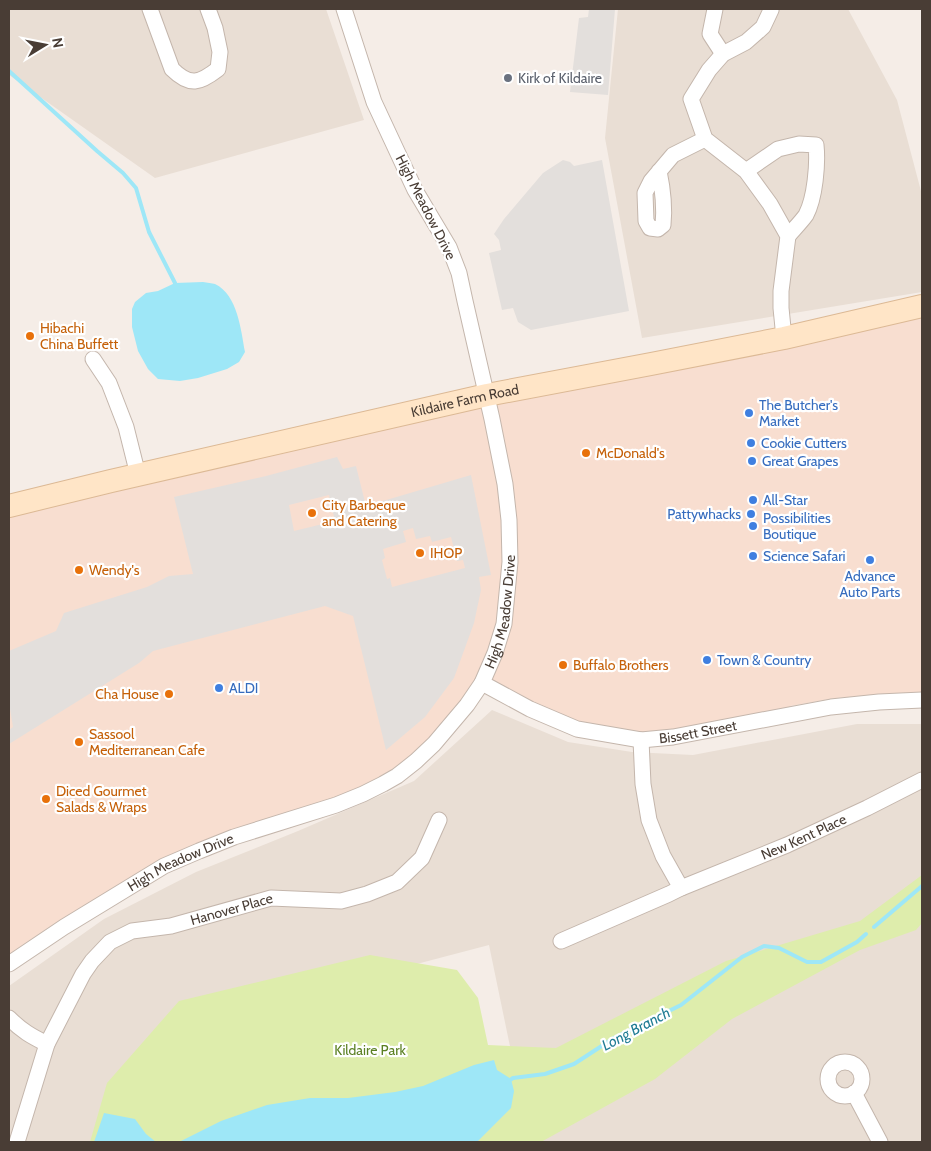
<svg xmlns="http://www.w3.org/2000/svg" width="931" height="1151" font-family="Cabin,sans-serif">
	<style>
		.residential { fill: #e9ded4 }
		.commercial { fill: #f8ded0 }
		.green { fill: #deedac }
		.parking { fill: #e3dfdc; fill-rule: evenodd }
		.water { fill: #9ee7f7 }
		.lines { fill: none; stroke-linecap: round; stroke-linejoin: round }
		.stream { stroke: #9ee7f7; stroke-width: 4 }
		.minor-casing { stroke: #c4b6ac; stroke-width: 17 }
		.secondary-casing { stroke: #dcb995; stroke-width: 24 }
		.minor { stroke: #fff; stroke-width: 15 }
		.secondary { stroke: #ffe5c7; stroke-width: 22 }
		.worship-dot { fill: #6b7280; stroke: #fff; stroke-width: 2 }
		.food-dot { fill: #e8710a; stroke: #fff; stroke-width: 2 }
		.shop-dot { fill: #3f7fe0; stroke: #fff; stroke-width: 2 }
		.labels { text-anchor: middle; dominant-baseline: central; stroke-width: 4.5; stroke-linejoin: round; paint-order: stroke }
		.worship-label { font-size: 14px; fill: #5b616d; stroke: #fff; text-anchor: start }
		.street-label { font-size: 14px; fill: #493d35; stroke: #fff }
		.food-label { font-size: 14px; fill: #c56008; stroke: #fff; text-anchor: start }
		.shop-label { font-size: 14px; fill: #366cbe; stroke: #fff; text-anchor: start }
		.park-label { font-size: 14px; fill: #5b8023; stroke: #fff }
		.water-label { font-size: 15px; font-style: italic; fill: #1f7c94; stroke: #fff }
	</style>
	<rect width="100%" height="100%" fill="#f5ede7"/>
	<path class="residential" d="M9 9H326L364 120 155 178 9 75Z
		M618 9H848L897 100 922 195V292L642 338 605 138Z
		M492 710 568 742 632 752 693 755 857 724H922V1142H525L513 1061 489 945 188 1024 112 1142H9V986L104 919 196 872 298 831 414 781Z"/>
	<path class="commercial" d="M922 309V693L886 694 836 698 790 706V715L673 737 577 729 482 683 397 776 199 851 9 964V508Z"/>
	<path class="green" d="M922 875V923L916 930 860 950 732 1019 655 1079 541 1142H90L107 1083 179 1001 370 955 457 970 478 998 488 1045 556 1048 726 961 860 921Z"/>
	<path class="parking" d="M589 9H615L608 95 570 92 579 18 588 17Z
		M563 160 570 162 574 166 602 160 629 311 531 330 518 322 513 308 502 310 489 253 501 250 499 240 494 234 504 219 543 173Z
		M337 457 343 469 356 466 366 506 471 475 491 575 479 577 481 590 474 623 454 678 425 717 386 750 353 616 325 606 153 651 139 663 9 744V730L13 727 9 703V651L56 631 64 613 147 587 169 576 193 574 174 497 266 476ZM329 495 335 521 294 531 289 505ZM413 528 416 539 430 536 432 542 451 537 457 561 463 560 465 568 392 587 390 578 387 579 382 560 385 558 383 549 406 542 403 531Z"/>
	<path class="water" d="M203 282C207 283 212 283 215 284 238 295 241 331 245 352L239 362 227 369 198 378 180 381 158 379 148 369 138 351 132 327V309L135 302 146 293 158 291 175 283Z
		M494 1060 497 1070 511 1079 514 1091 511 1108 477 1142H179L221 1121 267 1105 310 1098H348L395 1092 423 1086 474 1065Z
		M104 1113 135 1119 146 1134 156 1142H94Z"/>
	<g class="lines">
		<path class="stream" d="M9 71 97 151 123 173 136 188 149 232 175 283
			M874 927 922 886
			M507 1082 513 1078 545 1074 574 1064 614 1038 681 1005 742 957 764 946 779 948 807 962H821L857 942 866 934"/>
		<defs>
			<g id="minor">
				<path d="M150 9 172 69C190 87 200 83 218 69L220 52 215 28 208 9"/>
				<path d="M715 9 710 34 723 54"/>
				<path d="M770 9 771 10 763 27 746 42 723 54 709 70 691 99 705 139 746 171 770 204 788 236 781 291V308L784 338"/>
				<path d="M659 171C663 190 665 206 663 225L658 229 650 228 646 221 645 193 651 181 673 155 705 139"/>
				<path d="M746 171 778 149 799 144 816 145C818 164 815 198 806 215 801 222 794 229 788 236"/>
				<path d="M93 359 109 383 126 427 138 475"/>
				<path id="s1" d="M482 683 530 709 577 729 641 740 673 737 831 707 879 702 922 700"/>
				<path d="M641 740 643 784 649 820 663 856 681 888"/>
				<path id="s2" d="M561 941 669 894 681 888 787 845 867 808 922 780"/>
				<path id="s3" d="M9 964 64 927 164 866 199 851 234 837 336 805 363 794 383 784 397 776 416 761 434 744 467 705 482 683 495 653 504 624 510 562 509 520 505 484 492 419 465 301 459 273 449 247 415 190 374 102 344 9"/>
				<path d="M9 1018C22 1031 31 1036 47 1044"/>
				<circle cx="845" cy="1079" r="17"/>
				<path d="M854 1093 880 1142"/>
				<path id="s4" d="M17 1142 47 1044 83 974 92 961 110 942 132 931 171 926 271 898 341 901 367 894 397 882 422 858 439 820"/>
			</g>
			<g id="secondary">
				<path id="s5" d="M9 506 111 481 487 395 651 364 784 338 922 306"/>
			</g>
		</defs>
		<use href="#minor" class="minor-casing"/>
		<use href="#secondary" class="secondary-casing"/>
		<use href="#minor" class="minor"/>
		<use href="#secondary" class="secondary"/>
	</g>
	<circle class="worship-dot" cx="508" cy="78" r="5"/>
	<g class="food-dot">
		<circle cx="30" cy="336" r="5"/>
		<circle cx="586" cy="453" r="5"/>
		<circle cx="312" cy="513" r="5"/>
		<circle cx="420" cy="553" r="5"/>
		<circle cx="79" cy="570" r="5"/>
		<circle cx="563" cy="665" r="5"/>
		<circle cx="169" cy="694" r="5"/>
		<circle cx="79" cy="742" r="5"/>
		<circle cx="46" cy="799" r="5"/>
	</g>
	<g class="shop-dot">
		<circle cx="749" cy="413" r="5"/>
		<circle cx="751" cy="443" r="5"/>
		<circle cx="752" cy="461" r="5"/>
		<circle cx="753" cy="500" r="5"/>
		<circle cx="751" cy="514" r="5"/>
		<circle cx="753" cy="526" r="5"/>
		<circle cx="753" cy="556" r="5"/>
		<circle cx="870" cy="560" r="5"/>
		<circle cx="707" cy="660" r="5"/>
		<circle cx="219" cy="688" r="5"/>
	</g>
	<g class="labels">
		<g class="worship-label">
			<text x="518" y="78">Kirk of Kildaire</text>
		</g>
		<g class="street-label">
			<text transform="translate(426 207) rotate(63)">High Meadow Drive</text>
			<text stroke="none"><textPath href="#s5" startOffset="468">Kildaire Farm Road</textPath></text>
			<text stroke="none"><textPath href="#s3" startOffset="635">High Meadow Drive</textPath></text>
			<text stroke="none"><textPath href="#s1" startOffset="228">Bissett Street</textPath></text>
			<text stroke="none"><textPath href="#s2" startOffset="264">New Kent Place</textPath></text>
			<text stroke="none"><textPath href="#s3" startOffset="200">High Meadow Drive</textPath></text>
			<text stroke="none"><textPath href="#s4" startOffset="350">Hanover Place</textPath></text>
		</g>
		<g class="food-label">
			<text x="40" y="328">Hibachi<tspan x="40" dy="16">China Buffett</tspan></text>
			<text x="596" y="453">McDonald's</text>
			<text x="322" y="505">City Barbeque<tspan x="322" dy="16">and Catering</tspan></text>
			<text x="430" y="553">IHOP</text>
			<text x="89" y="570">Wendy's</text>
			<text x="573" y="665">Buffalo Brothers</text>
			<text x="159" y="694" text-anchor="end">Cha House</text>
			<text x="89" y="734">Sassool<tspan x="89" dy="16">Mediterranean Cafe</tspan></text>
			<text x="56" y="791">Diced Gourmet<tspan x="56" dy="16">Salads &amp; Wraps</tspan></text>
		</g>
		<g class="shop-label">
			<text x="759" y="405">The Butcher's<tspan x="759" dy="16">Market</tspan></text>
			<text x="761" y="443">Cookie Cutters</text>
			<text x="762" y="461">Great Grapes</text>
			<text x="763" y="500">All-Star</text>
			<text x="741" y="514" text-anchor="end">Pattywhacks</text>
			<text x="763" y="518">Possibilities<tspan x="763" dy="16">Boutique</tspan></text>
			<text x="763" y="556">Science Safari</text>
			<text x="870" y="576" text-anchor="middle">Advance<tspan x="870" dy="16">Auto Parts</tspan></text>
			<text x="717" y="660">Town &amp; Country</text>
			<text x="229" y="688">ALDI</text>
		</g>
		<g class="park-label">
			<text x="370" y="1050">Kildaire Park</text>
		</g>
		<g class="water-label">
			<text transform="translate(636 1029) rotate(-28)">Long Branch</text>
		</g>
	</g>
	<rect width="931" height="1151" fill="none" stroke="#493d35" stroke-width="20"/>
	<g transform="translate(45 45) rotate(80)" stroke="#ffffff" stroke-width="4" paint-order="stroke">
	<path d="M0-4L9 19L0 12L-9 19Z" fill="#493d35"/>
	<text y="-8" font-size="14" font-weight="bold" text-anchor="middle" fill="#493d35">N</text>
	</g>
</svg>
